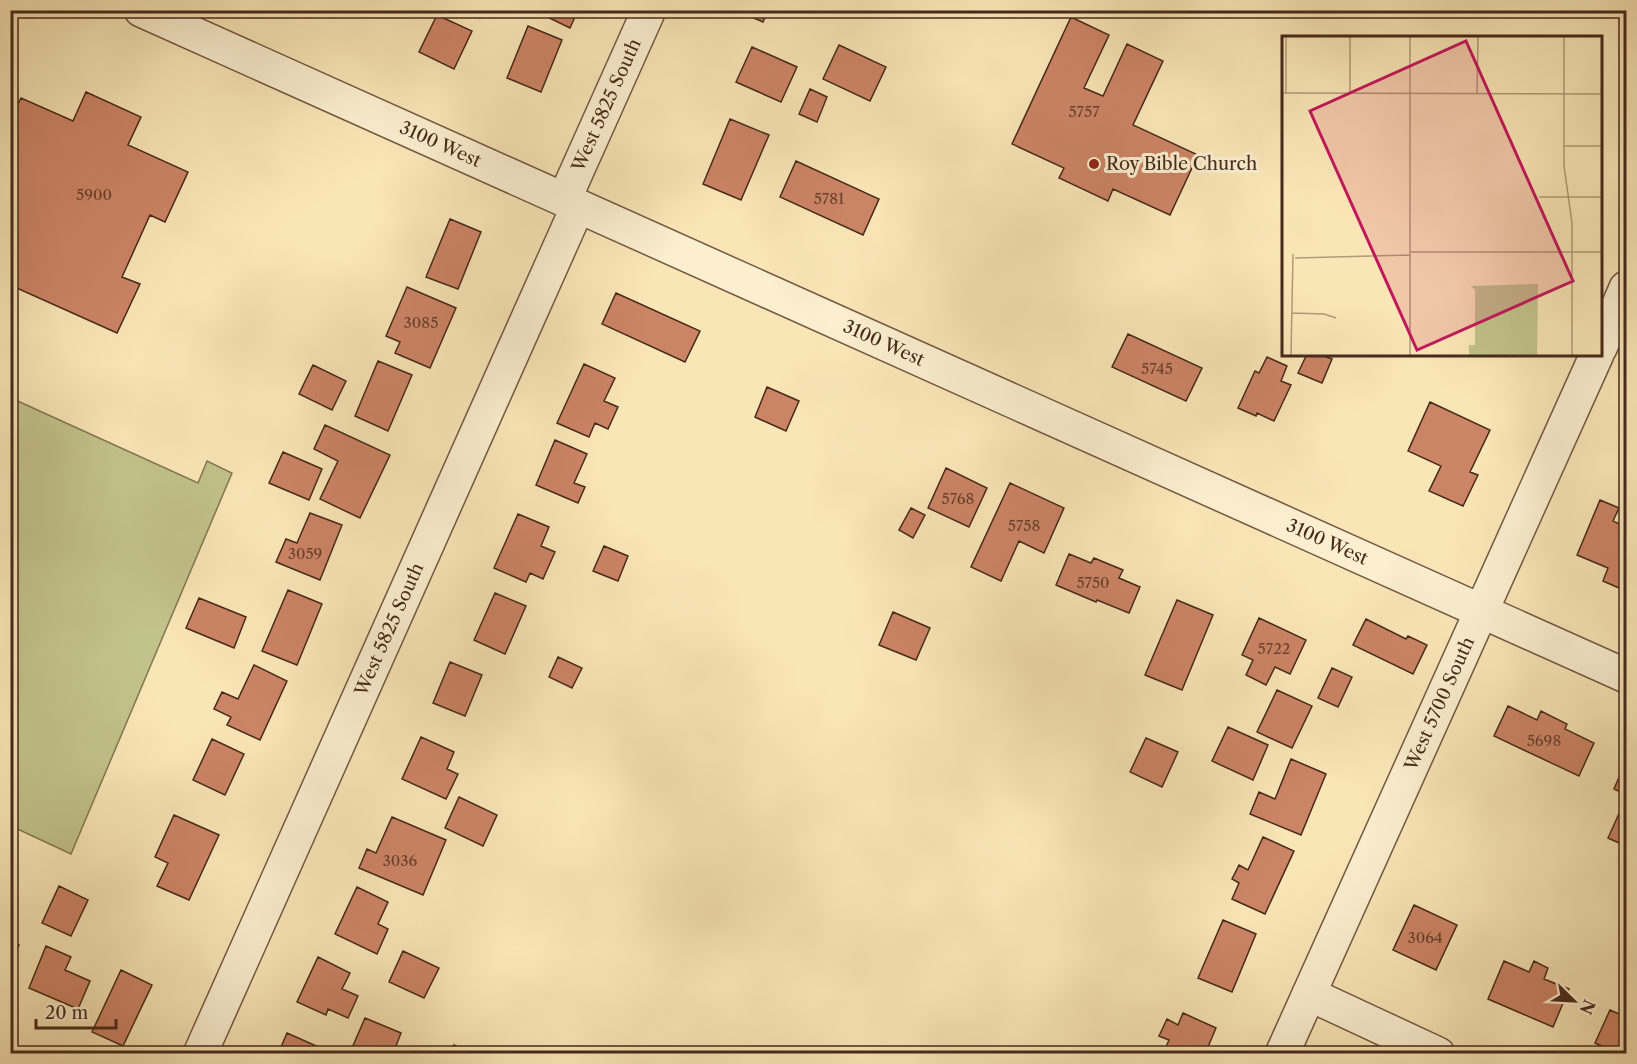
<svg xmlns="http://www.w3.org/2000/svg" width="1637" height="1064" font-family="'Libre Caslon Text',serif">
	<style>
		.green { fill: #c2c38b; stroke: #847652; stroke-width: 1.5 }
		.building { fill: #cc8466; stroke: #47291a; stroke-width: 1.5 }
		.lines { fill: none; stroke-linecap: round; stroke-linejoin: round }
		.minor-casing { stroke: #745841; stroke-width: 36 }
		.minor { stroke: #fbefd0; stroke-width: 33 }
		.poi-dot { fill: #8f2418; stroke: #fbefd0; stroke-width: 2 }
		.labels { text-anchor: middle; dominant-baseline: central; stroke-width: 6; stroke-linejoin: round; paint-order: stroke }
		.number-label { font-size: 15px; fill: #68402d }
		.street-label { font-size: 18px; fill: #47291a; stroke: #fbefd0 }
		.poi-label { font-size: 18px; fill: #47291a; stroke: #fbefd0; text-anchor: start }
		.inset-road { fill: none; stroke: #b29a78; stroke-width: 1.5 }
		.view { fill: #c2185b; fill-opacity: 0.15; stroke: #c2185b; stroke-width: 3 }
		.inset-edge { fill: none; stroke: #47291a; stroke-width: 3 }
	</style>
	<rect width="100%" height="100%" fill="#f9e6b7"/>
	<filter id="stains"><feTurbulence type="fractalNoise" baseFrequency=".00333" numOctaves="4"/><feColorMatrix values="0 0 0 0 .2 0 0 0 0 .09 0 0 0 0 .02 0 0 0 .5 -.17"/></filter>
	<radialGradient id="worn" r=".72"><stop offset=".6" stop-color="#630" stop-opacity="0"/><stop offset="1" stop-color="#630" stop-opacity=".3"/></radialGradient>
	<path class="green" d="M11 398 198 483 207 461 232 473 71 854 11 826Z"/>
	<path class="building" d="M356 10H371L368 16Z
		M463 10H483L480 18Z
		M533 10H578L570 28Z
		M735 10H768L763 22Z
		M437 15 472 31 454 69 419 52Z
		M1071 17 1109 35 1084 88 1103 96 1127 44 1163 61 1133 125 1198 155 1170 215 1113 189 1108 201 1059 178 1064 168 1012 144Z
		M528 26 562 40 541 92 507 78Z
		M839 45 886 67 870 101 823 79Z
		M752 47 797 67 781 102 736 82Z
		M810 89 827 97 817 122 799 114Z
		M86 92 141 117 128 145 188 172 165 222 150 215 122 277 140 284 117 333 10 285V168L17 153 10 150V120L21 98 73 121Z
		M730 119 769 135 741 200 703 184Z
		M796 161 879 199 863 235 780 197Z
		M450 219 481 232 458 289 426 277Z
		M407 287 456 308 430 368 395 353 400 342 386 336Z
		M616 293 700 331 685 362 602 324Z
		M1128 334 1202 368 1186 401 1112 367Z
		M1307 354H1319L1332 359 1322 383 1298 373Z
		M1267 357 1287 366 1281 381 1291 385 1274 421 1257 413 1256 416 1238 408 1255 371 1259 373Z
		M378 361 412 375 388 431 355 416Z
		M584 364 615 378 604 401 618 407 608 429 595 423 589 437 557 423Z
		M313 365 346 381 332 410 299 394Z
		M767 387 799 401 786 431 755 417Z
		M1430 402 1490 430 1470 472 1478 475 1463 506 1429 491 1441 466 1408 451Z
		M325 425 390 455 360 518 320 499 338 461 314 449Z
		M555 440 587 454 574 483 585 487 578 503 536 485Z
		M283 452 322 469 309 500 269 483Z
		M946 468 987 488 969 527 928 508Z
		M1010 483 1064 508 1044 553 1019 541 1001 581 971 567Z
		M1600 500 1619 508 1613 521 1626 527V591L1603 581 1608 568 1577 555Z
		M911 508 925 515 913 538 899 530Z
		M310 513 342 525 320 580 276 562 286 539 297 543Z
		M518 514 549 527 541 546 555 552 543 579 530 573 526 582 494 568Z
		M604 546 628 556 618 581 593 571Z
		M1069 554 1091 563 1094 558 1123 570 1119 578 1140 587 1129 613 1097 600 1096 602 1056 585Z
		M288 590 322 604 297 665 262 651Z
		M495 593 526 606 505 654 474 640Z
		M199 598 246 617 234 648 186 628Z
		M1177 600 1213 615 1182 690 1145 675Z
		M893 612 930 628 916 660 879 645Z
		M1259 618 1306 640 1290 674 1275 667 1266 685 1246 675 1253 660 1242 655Z
		M1366 619 1406 639 1408 636 1427 645 1413 674 1353 645Z
		M558 657 582 668 572 688 549 677Z
		M450 662 482 675 465 716 433 703Z
		M254 665 287 681 260 740 227 725 231 717 214 709 222 692 238 699Z
		M1332 668 1352 677 1338 707 1318 698Z
		M1277 690 1312 706 1292 748 1257 732Z
		M1508 706 1537 720 1541 711 1567 724 1565 729 1594 743 1579 776 1494 736Z
		M1228 727 1268 745 1253 780 1212 761Z
		M421 737 454 752 447 769 458 774 446 799 402 779Z
		M1146 738 1178 752 1162 787 1130 772Z
		M212 739 244 754 225 795 193 780Z
		M1291 759 1326 774 1301 835 1250 814 1259 792 1275 799Z
		M1626 761V795L1614 789Z
		M459 797 497 815 483 846 445 828Z
		M1626 798V846L1608 838Z
		M174 815 219 835 189 900 157 886 168 863 155 857Z
		M392 817 446 840 423 895 359 868 367 849 376 853Z
		M1263 837 1294 851 1265 914 1232 899 1239 883 1232 879 1239 865 1248 870Z
		M59 886 88 900 71 936 42 923Z
		M357 887 388 902 378 924 388 929 377 954 335 934Z
		M1414 905 1457 925 1436 970 1393 950Z
		M1223 920 1256 934 1232 992 1198 978Z
		M10 942 19 945 10 965Z
		M46 946 71 957 65 970 90 981 78 1009 29 988Z
		M403 951 439 968 424 998 389 982Z
		M318 957 350 973 342 989 358 996 348 1018 328 1009 326 1015 297 1002Z
		M1504 961 1529 972 1534 961 1548 968 1544 979 1569 989 1553 1027 1488 999Z
		M121 970 152 985 123 1046 92 1032Z
		M1610 1010 1626 1017V1054H1620L1595 1043Z
		M1183 1013 1216 1028 1205 1054H1163L1169 1040 1159 1036 1167 1019 1178 1025Z
		M365 1018 401 1033 393 1054H365L352 1048Z
		M287 1033 323 1049 321 1054H278Z
		M454 1045 473 1054H450Z"/>
	<g class="lines">
		<defs>
			<g id="minor">
				<path id="s1" d="M141 10 1626 676"/>
				<path id="s2" d="M564 200 649 10"/>
				<path d="M1600 348 1626 288"/>
				<path d="M1309 994 1438 1054"/>
				<path id="s3" d="M200 1054 578 206"/>
				<path id="s4" d="M1282 1054 1597 354"/>
			</g>
		</defs>
		<use href="#minor" class="minor-casing"/>
		<use href="#minor" class="minor"/>
	</g>
	<circle class="poi-dot" cx="1094" cy="164" r="6"/>
	<g class="labels">
		<g class="number-label">
			<text x="1084" y="111">5757</text>
			<text x="94" y="194">5900</text>
			<text x="829" y="198">5781</text>
			<text x="421" y="322">3085</text>
			<text x="1157" y="368">5745</text>
			<text x="958" y="498">5768</text>
			<text x="1024" y="525">5758</text>
			<text x="305" y="553">3059</text>
			<text x="1093" y="582">5750</text>
			<text x="1274" y="648">5722</text>
			<text x="1544" y="740">5698</text>
			<text x="400" y="860">3036</text>
			<text x="1425" y="937">3064</text>
		</g>
		<g class="street-label">
			<text stroke="none"><textPath href="#s2" startOffset="104">West 5825 South</textPath></text>
			<text stroke="none"><textPath href="#s1" startOffset="328">3100 West</textPath></text>
			<text stroke="none"><textPath href="#s1" startOffset="814">3100 West</textPath></text>
			<text stroke="none"><textPath href="#s1" startOffset="1300">3100 West</textPath></text>
			<text stroke="none"><textPath href="#s3" startOffset="465">West 5825 South</textPath></text>
			<text stroke="none"><textPath href="#s4" startOffset="384">West 5700 South</textPath></text>
		</g>
		<g class="poi-label">
			<text x="1106" y="164">Roy Bible Church</text>
		</g>
	</g>
	<g transform="translate(1282 36)">
		<rect width="320" height="320" fill="#f9e6b7"/>
		<path d="M256 248 255 319H187V309H193V254L189 250Z" fill="#c2c38b"/>
		<path class="inset-road" d="M68 0V57M282 0V130L290 187V319M0 57 320 58M4 57V0M195 58 196 0M282 110H320M257 161H320M128 216H320M13 222 128 219M10 277 42 278 54 282M9 319 11 218M128 319V0"/>
		<path class="view" d="M184 5 291 245 135 314 28 75Z"/>
		<rect width="320" height="320" class="inset-edge"/>
	</g>
	<rect width="1637" height="1064" fill="none" stroke="#f9e6b7" stroke-width="36"/>
	<rect x="12" y="12" width="1613" height="1040" fill="none" stroke="#47291a" stroke-width="3"/>
	<rect x="18" y="18" width="1601" height="1028" fill="none" stroke="#47291a" stroke-width="1.5"/>
	<g transform="translate(1574 1001) rotate(114)" stroke="#fbefd0" stroke-width="4.5" paint-order="stroke">
	<path d="M0-4.5L10 22L0 15L-10 22Z" fill="#47291a"/>
	<text y="-9" font-size="16" font-weight="bold" text-anchor="middle" fill="#47291a">N</text>
	</g>
	<path d="M36 1019v9h80v-9" fill="none" stroke="#47291a" stroke-width="3"/>
	<text x="45" y="1019" font-size="18" fill="#47291a" stroke="#fbefd0" stroke-width="4.5" paint-order="stroke">20 m</text>
	<rect width="100%" height="100%" filter="url(#stains)"/>
	<rect width="100%" height="100%" fill="url(#worn)"/>
</svg>
